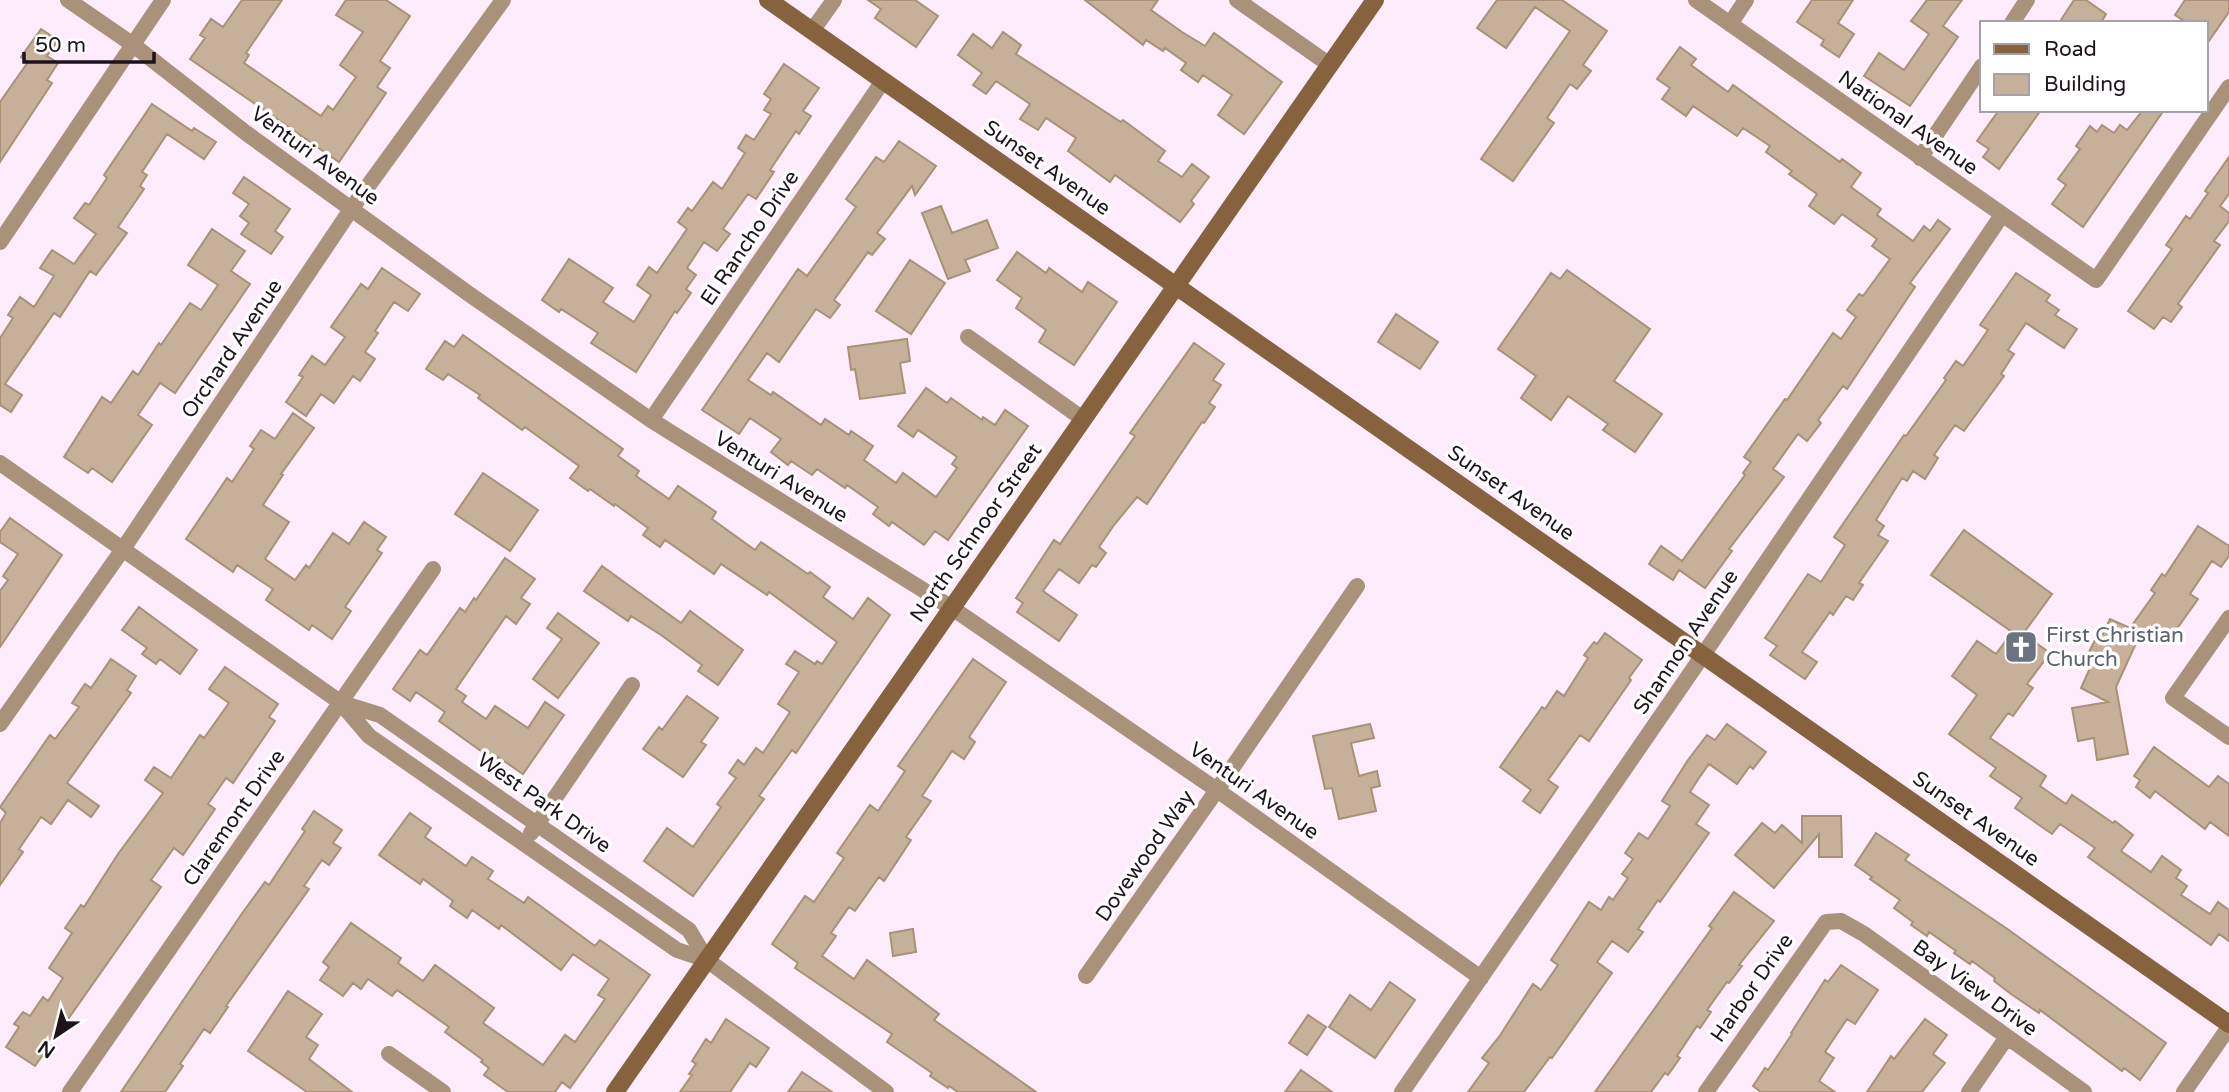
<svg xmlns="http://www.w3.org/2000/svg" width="2229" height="1092" font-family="'Varela Round',sans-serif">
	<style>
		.building { fill: #c6b099; stroke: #aa9176; stroke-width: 2 }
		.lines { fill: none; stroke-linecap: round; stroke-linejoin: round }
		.street { stroke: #aa9179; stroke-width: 16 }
		.secondary { stroke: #86633e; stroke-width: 18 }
		.labels { text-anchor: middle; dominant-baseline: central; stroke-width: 7; stroke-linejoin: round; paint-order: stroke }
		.street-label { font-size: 21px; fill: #1e131d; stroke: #fff }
		.worship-label { font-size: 21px; fill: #5b616d; stroke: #fff; text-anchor: start }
	</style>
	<rect width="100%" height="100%" fill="#feebfc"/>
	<path class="building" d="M242 0H282L246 53 249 55 244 63 321 116 328 106 333 110 356 77 340 65 363 32 336 15 346 0H386L410 16 380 61 390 68 377 87 386 93 339 162 190 59 205 38 200 35 211 19 223 27Z
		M868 0H915L938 16 916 47 875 18 881 9Z
		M1085 0H1158L1151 10 1182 32 1205 46 1214 33 1282 82 1244 134 1218 115 1232 95 1203 75 1198 82 1181 70 1186 63 1165 48 1163 51 1146 40 1143 45Z
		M1497 0H1562L1607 31 1583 65 1591 71 1577 89 1570 84 1547 118 1554 123 1513 181 1481 159 1570 31 1535 7 1506 48 1477 28Z
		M1812 0H1853L1838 23 1854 34 1839 57 1821 45 1824 40 1797 22Z
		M1927 0H1962L1943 26 1958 37 1910 106 1864 76 1879 53 1904 70 1929 34 1911 21Z
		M2074 0H2086L2106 14 2101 23H2059Z
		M2185 0H2229V12L2206 45V23H2187L2175 15Z
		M41 29 58 40 47 56 58 63 47 80 52 83 0 162V102L28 62 21 57Z
		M1003 32 1021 45 1016 54 1121 122 1123 120 1165 151 1158 161 1182 177 1192 164 1209 177 1191 201 1194 204 1180 222 1115 175 1110 182 1068 151 1076 138 1046 118 1038 130 1020 119 1030 104 996 81 986 94 973 85 982 73 958 55 973 34 992 48Z
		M1680 47 1696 59 1691 65 1728 92 1733 85 1840 162 1842 159 1861 173 1851 187 1881 209 1877 215 1913 241 1924 226 1930 231 1938 220 1950 229 1910 283 1915 287 1847 389 1843 386 1818 420 1821 423 1807 441 1798 434 1773 469 1784 477 1729 549 1732 551 1705 588 1679 570 1673 580 1649 564 1661 546 1682 561 1745 475 1743 473 1751 462 1744 457 1785 399 1787 400 1833 333 1841 339 1856 317 1847 310 1859 294 1863 296 1890 259 1872 246 1877 239 1842 214 1834 224 1809 206 1817 194 1789 174 1792 171 1766 152 1770 146 1743 128 1737 136 1693 106 1686 116 1662 99 1670 88 1657 79Z
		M784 64 819 88 803 111 811 116 799 134 796 131 770 170 774 172 756 199 748 194 723 229 730 234 717 251 704 242 687 268 696 275 686 289 691 293 677 313 675 311 636 372 591 343 598 333 561 309 559 312 542 300 569 259 613 288 603 302 634 322 651 295 637 285 649 267 657 273 687 229 678 222 688 208 692 211 713 182 722 189 745 153 738 148 746 135 754 140 771 114 764 110 771 99 764 94Z
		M152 104 192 131 194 128 216 142 204 159 167 134 142 172 147 175 140 186 144 189 118 227 127 233 96 275 90 271 60 317 54 313 5 384 22 395 11 412 0 405V338L13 318 8 315 20 297 34 307 54 276 40 268 52 250 74 264 96 234 74 218 85 203 89 205 107 178 104 175Z
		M1999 110H2041L1999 169 1983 157 1989 149 1977 141Z
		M2143 110H2164L2083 227 2052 204 2066 185 2058 179 2080 149 2076 146 2090 126 2097 132 2102 125 2114 133 2120 125 2127 130Z
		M899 141 936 166 915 195 912 186 877 233 885 239 872 255 868 252 834 300 840 305 830 318 816 309 779 362 767 353 748 380 771 395 773 392 821 425 825 419 849 435 851 431 873 446 864 460 896 483 903 473 936 497 957 468 952 464 957 457 918 430 913 437 898 426 926 388 947 403 951 398 982 420 983 417 995 425 1005 410 1028 426 948 540 935 531 924 545 892 522 889 526 873 514 878 507 847 485 845 488 817 469 812 475 791 461 788 465 771 452 781 439 750 418 739 434 702 410 798 269 807 276 856 207 846 199 876 157 884 162Z
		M2229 157V194L2220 206 2229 213V221L2214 241 2220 245 2178 304 2182 307 2171 322 2163 317 2154 329 2128 311 2172 249 2166 245 2186 216 2190 219 2208 193 2205 191Z
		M244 177 290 209 275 231 283 237 271 254 241 234 249 223 240 216 249 204 233 193Z
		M941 206 952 233 987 220 998 248 965 260 970 271 948 279 922 213Z
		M212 229 245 251 231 271 250 284 175 393 160 383 138 415 152 425 112 482 92 468 88 473 64 457 102 397 111 403 133 371 138 375 159 343 161 345 190 303 201 310 218 285 188 265Z
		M1017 252 1046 273 1049 268 1082 292 1088 282 1117 302 1074 365 1039 342 1046 330 1016 308 1022 298 997 280Z
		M910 260 945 283 911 334 876 311Z
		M382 268 420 294 408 311 394 302 375 331 378 333 365 352 375 359 360 381 353 376 334 403 321 394 306 416 286 402 303 377 299 375 312 356 325 365 345 337 331 327 361 284 368 289Z
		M1567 270 1650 329 1614 381 1662 414 1635 452 1603 430 1608 424 1568 396 1551 420 1521 398 1536 376 1498 349 1551 273 1560 279Z
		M2016 273 2050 295 2046 301 2059 310 2055 315 2077 329 2064 348 2026 323 2008 350 2014 354 2001 374 2004 376 1964 431 1955 425 1934 455 1938 458 1925 479 1913 471 1907 481 1902 478 1876 520 1884 526 1878 535 1888 541 1859 583 1863 585 1853 600 1846 596 1833 615 1830 612 1802 652 1817 662 1805 679 1770 655 1777 646 1765 638 1808 574 1821 582 1845 545 1834 537 1904 435 1906 436 1946 380 1944 378 1956 361 1963 366 1988 330 1980 325Z
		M1396 314 1438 342 1420 369 1378 342Z
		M463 335 623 449 618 456 639 471 636 476 669 499 678 486 716 512 712 519 755 550 761 542 808 574 810 572 830 587 823 597 853 619 868 598 890 615 796 753 792 750 759 796 764 799 693 896 644 861 667 828 693 847 721 807 717 804 736 778 729 773 738 760 744 765 756 748 763 753 790 712 778 704 799 672 786 664 795 651 815 664 817 661 822 664 837 642 769 592 767 595 721 564 714 574 665 540 660 547 643 535 648 528 615 504 614 506 590 489 588 491 570 478 579 466 525 427 522 430 478 398 480 395 448 374 443 380 426 369 445 341 454 347Z
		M907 339 910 361 900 363 905 393 860 399 855 369 851 370 848 347Z
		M1194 343 1224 364 1213 380 1221 385 1209 403 1215 407 1204 423 1202 422 1147 504 1137 497 1114 525 1099 547 1106 553 1096 567 1092 565 1079 583 1059 569 1043 591 1077 615 1059 641 1017 612 1023 603 1016 598 1054 540 1060 544 1087 505 1135 436 1130 433Z
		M293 413 314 428 281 474 283 475 263 505 289 522 265 559 295 580 306 565 309 568 333 533 349 544 364 522 386 537 377 550 382 553 345 607 351 611 332 639 312 625 309 630 266 600 273 589 237 565 233 572 186 539 227 478 232 482 254 449 250 446 261 430 275 439Z
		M483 473 538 510 510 551 455 514Z
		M10 518 62 555 0 647V591L8 580 3 576 18 554 0 542V532Z
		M2198 526 2229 546V556L2221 567 2212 561 2190 594 2198 599 2166 644 2143 628 2116 687 2128 754 2097 760 2094 738 2078 741 2072 708 2108 702 2081 688 2095 657 2088 654 2099 632 2103 634 2110 619 2130 628 2155 593 2151 590 2162 574 2165 576Z
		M1964 530 2052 594 2023 634 2050 653 2027 684 2033 688 2013 716 2008 713 1990 738 2046 776 2040 786 2066 804 2072 795 2113 823 2115 821 2133 835 2121 851 2151 872 2162 856 2181 870 2176 878 2187 886 2181 895 2210 914 2218 902 2229 910V941L2219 934 2211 945 2088 857 2095 848 2060 824 2052 834 2015 808 2022 798 1990 776 1996 768 1949 734 1977 695 1952 676 1977 641 1996 654 2012 632 1931 575Z
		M505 558 535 579 521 598 530 604 516 624 506 616 456 689 466 696 462 702 486 719 495 706 528 728 545 702 564 715 523 774 498 757 495 761 439 721 445 712 416 692 410 701 393 689 420 650 427 655 460 608 465 612 474 598 476 600Z
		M602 566 681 623 690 611 743 650 718 685 698 671 702 665 661 635 631 616 628 621 584 591Z
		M139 607 197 650 180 674 160 659 156 664 142 654 147 648 122 630Z
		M558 613 599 643 558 698 533 679 562 639 547 628Z
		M1605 633 1642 660 1629 678 1631 680 1589 741 1580 735 1548 780 1558 787 1540 813 1523 801 1531 790 1500 767 1542 707 1545 709 1557 691 1564 696 1588 658 1584 655 1594 642 1597 644Z
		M111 659 136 676 127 690 131 693 67 783 99 806 91 817 68 800 51 824 41 817 19 849 23 852 0 885V823L6 813 0 807 50 735 55 739 79 707 72 703 85 684 91 688Z
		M973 659 1006 682 969 737 975 742 964 759 952 751 922 796 931 801 906 837 911 840 894 866 884 881 879 877 855 911 849 907 831 933 836 936 822 956 854 979 867 960 939 1014 934 1020 1036 1092H958L949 1086 948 1088 930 1076 932 1073 887 1042 892 1034 795 968 798 963 772 944 805 896 814 902 844 858 837 853 870 805 878 811 905 771 898 766Z
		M225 667 278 704 269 717 275 721 233 783 226 778 208 804 215 809 183 855 174 848 151 880 161 887 35 1066 6 1047 19 1027 14 1024 23 1012 30 1016 43 997 48 1001 63 978 49 968 72 933 65 928 81 905 84 907 118 854 163 793 145 780 154 767 171 778 200 735 204 738 229 703 209 689Z
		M687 696 718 718 701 742 706 745 683 777 643 749 659 727 662 730Z
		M1370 724 1374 738 1351 743 1359 776 1377 771 1380 786 1371 788 1376 811 1339 819 1332 788 1325 789 1313 736Z
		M1727 724 1766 752 1753 769 1750 766 1737 784 1709 764 1699 778 1690 792 1709 805 1696 824 1709 833 1660 902 1658 900 1638 929 1643 932 1628 952 1612 941 1597 962 1612 973 1552 1058 1550 1057 1524 1092H1468L1489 1063 1482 1058 1499 1037 1533 984 1541 990 1558 965 1551 960 1589 902 1601 910 1609 897 1613 900 1628 878 1622 874 1633 859 1625 853 1639 833 1648 839 1670 806 1662 801 1688 760 1707 735 1715 740Z
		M2154 747 2209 787 2218 776 2229 784V836L2210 822 2205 829 2155 791 2150 798 2136 787 2140 780 2134 776Z
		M314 811 342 830 333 843 341 848 329 865 322 860 304 886 309 889 226 1006 228 1007 210 1033 204 1029 180 1064 183 1066 165 1092H121L243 912 265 882 269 885 305 831 302 829Z
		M410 813 431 828 425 837 466 866 472 857 493 871 488 879 524 903 528 897 595 946 600 940 650 975 570 1088 562 1082 555 1092H508L484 1075 489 1068 481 1062 483 1060 445 1032 449 1027 397 990 392 996 368 979 361 989 353 983 343 996 320 980 329 967 323 962 351 923 401 958 398 963 423 981 435 965 494 1008 483 1023 543 1065 565 1035 575 1042 605 999 598 995 609 979 573 954 561 970 501 925 499 929 472 910 467 918 450 906 453 901 423 879 420 884 379 855Z
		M1802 816H1841L1842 857H1819V834L1774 888 1735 855 1762 823 1775 833 1782 825 1802 843Z
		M1876 833 1909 855 1905 860 2006 928 2166 1043 2140 1080 2124 1068 2122 1071 2040 1010 2039 1013 2011 994 1994 981 1995 978 1972 961 1970 964 1954 953 1956 951 1929 932 1927 936 1911 925 1913 922 1894 908 1900 900 1870 879 1872 877 1855 865Z
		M1734 892 1774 921 1739 965 1742 966 1729 983 1727 982 1707 1010 1711 1012 1700 1028 1697 1026 1677 1056 1680 1058 1668 1075 1665 1073 1651 1092H1595L1712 928 1709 926Z
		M913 929 916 952 893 956 890 933Z
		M1841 965 1878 990 1855 1024 1847 1019 1825 1052 1834 1058 1819 1081 1835 1092H1761L1753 1086 1765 1068 1768 1070 1792 1034 1791 1033 1825 980 1828 982Z
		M1390 982 1415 1000 1375 1058 1329 1027 1350 995 1371 1010Z
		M288 991 322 1014 306 1037 318 1045 309 1059 352 1092H307L248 1051Z
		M1308 1015 1326 1027 1307 1055 1289 1043Z
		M726 1019 769 1048 756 1067 750 1063 730 1092H680L692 1075 689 1074 696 1064 692 1061 706 1039 711 1043Z
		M1925 1019 1947 1035 1933 1054 1945 1063 1933 1078 1922 1092H1867L1891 1056 1894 1059Z
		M1301 1070 1332 1092H1285Z
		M802 1072 832 1092H788Z"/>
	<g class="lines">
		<path class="street" d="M68 0 132 44 246 133 469 294 651 420 952 608 1217 790 1481 978
			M1237 0 1330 65
			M1696 0 2096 280 2229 87
			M2012 23 2027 0
			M1730 24 1746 0
			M812 31 834 0
			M1920 158 1982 66
			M0 242 163 0
			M968 337 1083 419
			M651 420 883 81
			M0 463 340 702 369 736 677 950 707 960 886 1092
			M2229 618 2173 698 2229 737
			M341 703 380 715 689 930 707 960
			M0 724 123 549 352 208 503 0
			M531 833 632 685
			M1086 976 1217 790 1357 586
			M389 1054 443 1092
			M70 1092 433 569
			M1402 1092 1703 655 2002 215
			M1706 1092 1826 922 1841 921 1864 934 2084 1092
			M1969 1092 2007 1037
			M2184 1092 2229 1027"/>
		<path class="secondary" d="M768 0 2229 1024
			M615 1092 1375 0"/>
	</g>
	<defs>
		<symbol id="church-square" viewBox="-11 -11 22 22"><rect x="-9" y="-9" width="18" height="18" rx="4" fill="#6b7280" stroke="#fff"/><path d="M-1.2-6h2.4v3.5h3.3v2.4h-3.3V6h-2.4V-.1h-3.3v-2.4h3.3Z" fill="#fff"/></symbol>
	</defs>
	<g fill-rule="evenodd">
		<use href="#church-square" x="2002" y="628" width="38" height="38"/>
	</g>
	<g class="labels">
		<g class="street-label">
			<text transform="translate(1908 123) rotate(35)">National Avenue</text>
			<text transform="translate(315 156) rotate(36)">Venturi Avenue</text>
			<text transform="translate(1047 168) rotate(35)">Sunset Avenue</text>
			<text transform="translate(750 238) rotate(-56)">El Rancho Drive</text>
			<text transform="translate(232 349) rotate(-56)">Orchard Avenue</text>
			<text transform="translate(781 477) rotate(32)">Venturi Avenue</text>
			<text transform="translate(1511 493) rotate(35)">Sunset Avenue</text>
			<text transform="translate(976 533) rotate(-55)">North Schnoor Street</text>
			<text transform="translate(1686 642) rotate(-56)">Shannon Avenue</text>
			<text transform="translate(1254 791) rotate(35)">Venturi Avenue</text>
			<text transform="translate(544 803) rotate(35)">West Park Drive</text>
			<text transform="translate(234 818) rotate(-55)">Claremont Drive</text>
			<text transform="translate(1976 819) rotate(35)">Sunset Avenue</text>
			<text transform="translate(1145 856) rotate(-55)">Dovewood Way</text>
			<text transform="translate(1752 988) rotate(-55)">Harbor Drive</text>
			<text transform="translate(1975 988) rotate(36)">Bay View Drive</text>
		</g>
		<g class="worship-label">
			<text x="2046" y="635">First Christian<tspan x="2046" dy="24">Church</tspan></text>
		</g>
	</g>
	<rect x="1980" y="21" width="228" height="91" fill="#ffffff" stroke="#a5a1a5" stroke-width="2"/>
	<rect x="1994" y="44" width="35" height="10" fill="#86633e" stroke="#a5a1a5" stroke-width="2"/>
	<text x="2044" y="56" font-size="21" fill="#1e131d">Road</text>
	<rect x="1994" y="74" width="35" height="21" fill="#c6b099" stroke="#a5a1a5" stroke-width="2"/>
	<text x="2044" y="91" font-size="21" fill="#1e131d">Building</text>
	<g transform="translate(56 1036) rotate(215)" stroke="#ffffff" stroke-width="5" paint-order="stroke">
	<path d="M0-5L12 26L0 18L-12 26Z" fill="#1e131d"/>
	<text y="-10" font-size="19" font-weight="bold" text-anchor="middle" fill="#1e131d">N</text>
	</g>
	<path d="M24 52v10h130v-10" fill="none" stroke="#1e131d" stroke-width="3.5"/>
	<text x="35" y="52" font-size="21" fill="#1e131d" stroke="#ffffff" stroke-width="5" paint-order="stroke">50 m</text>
</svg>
